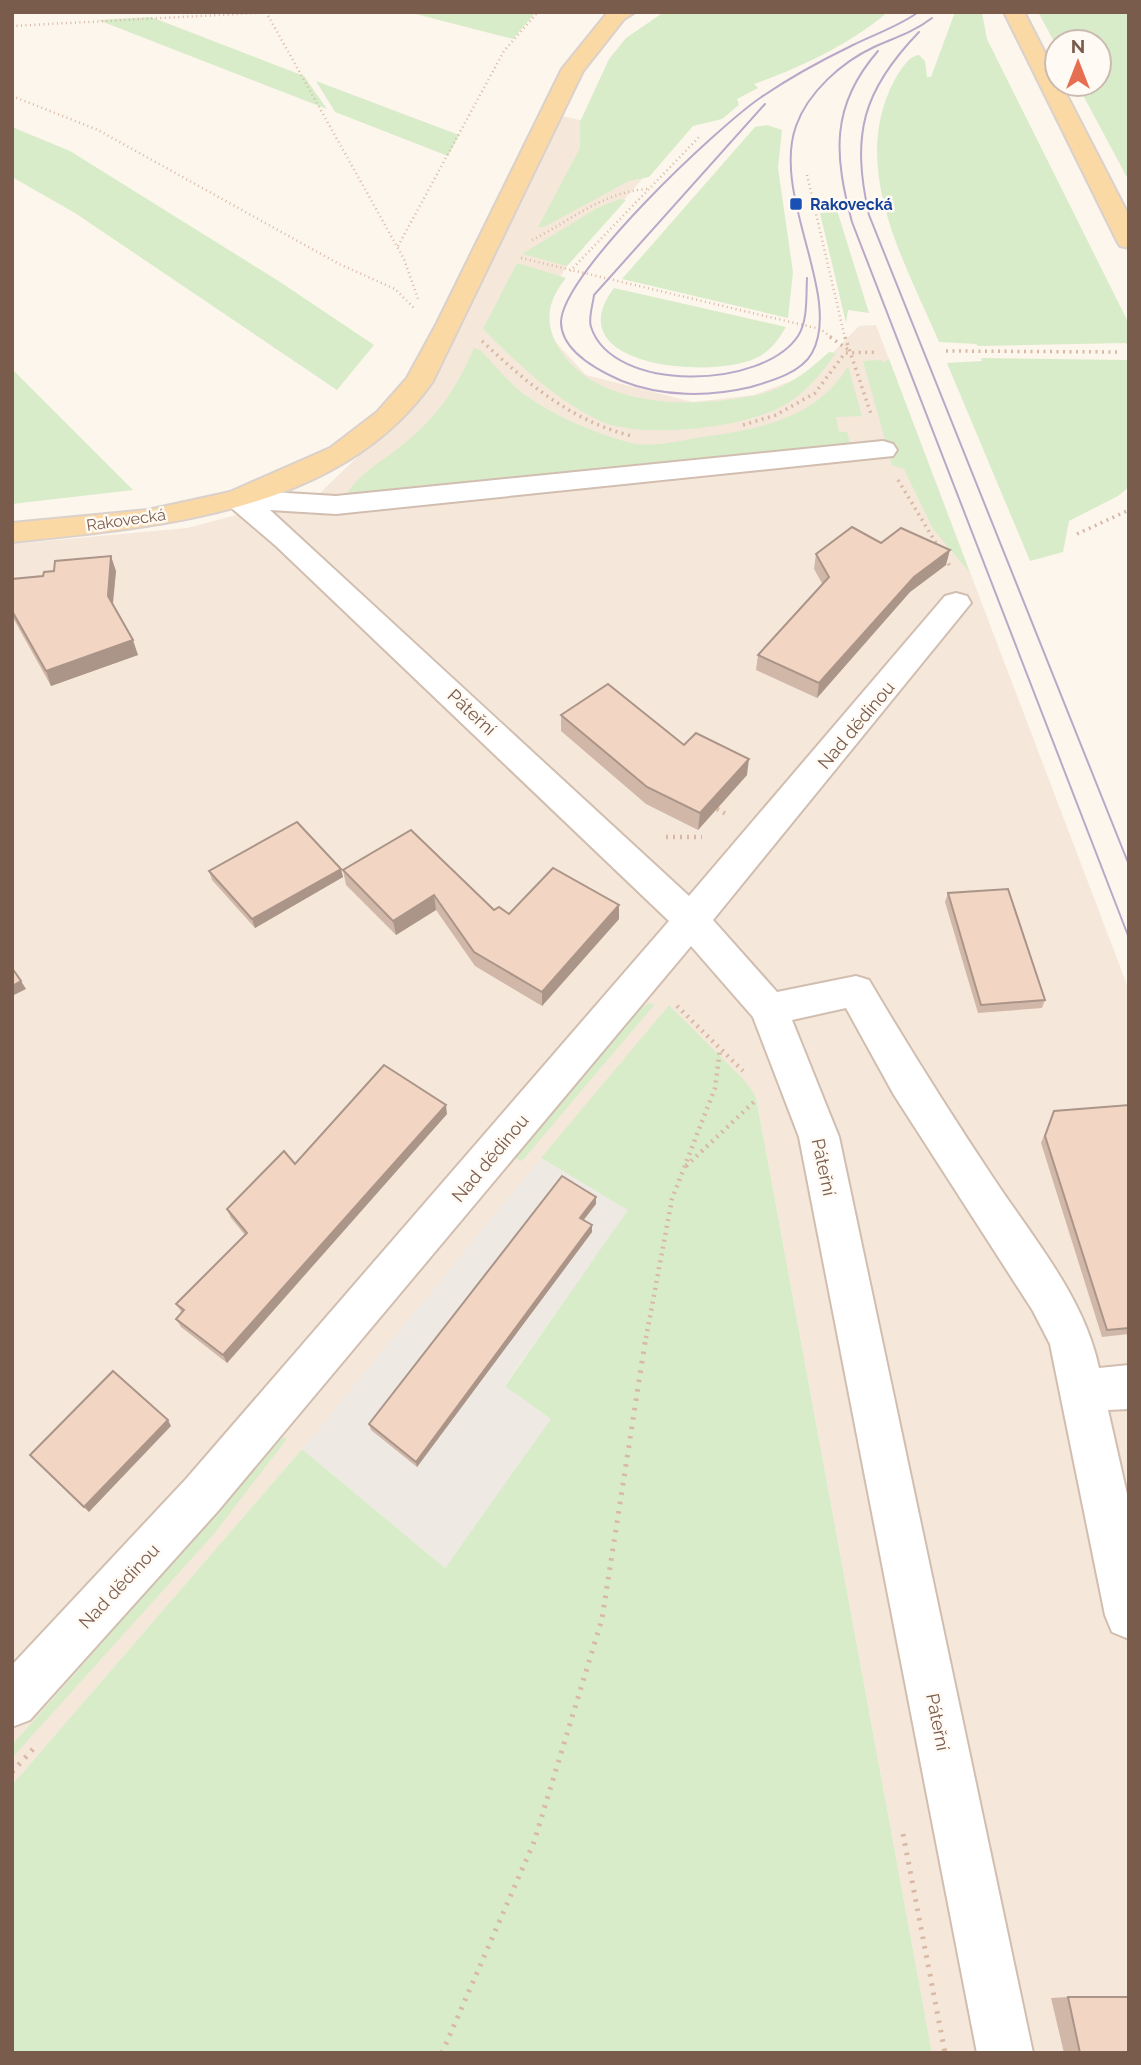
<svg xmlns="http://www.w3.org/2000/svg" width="1141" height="2065" font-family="Raleway,sans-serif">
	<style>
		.residential { fill: #f5e8da }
		.industrial { fill: #efe9e4 }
		.green { fill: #d8ecc9 }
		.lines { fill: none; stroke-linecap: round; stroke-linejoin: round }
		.minor-casing { stroke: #d1beb0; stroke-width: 4 }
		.major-casing { stroke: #dad1cd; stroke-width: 4 }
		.path-far3 { stroke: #d9b8a5; stroke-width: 2.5; stroke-dasharray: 1 3.5; stroke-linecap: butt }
		.path-far2 { stroke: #d9b8a5; stroke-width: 3.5; stroke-dasharray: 2 4.5; stroke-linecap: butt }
		.path-far1 { stroke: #d9b8a5; stroke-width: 4.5; stroke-dasharray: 2 5; stroke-linecap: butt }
		.path { stroke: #d9b8a5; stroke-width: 5; stroke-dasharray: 2.5 7; stroke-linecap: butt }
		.minor { fill: #fff; fill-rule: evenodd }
		.major { fill: #fbd9a5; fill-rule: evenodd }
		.tram { stroke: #b9a8c9; stroke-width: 2 }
		.wall { fill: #d1b7a8 }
		.shaded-wall { fill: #aa9588 }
		.building { fill: #f3d5c3; stroke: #aa9588; stroke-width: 2 }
		.transit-dot { fill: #1a4fb4; stroke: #fffaf3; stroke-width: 2.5 }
		.labels { text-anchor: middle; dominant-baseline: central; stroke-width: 5; stroke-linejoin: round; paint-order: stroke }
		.far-transit-label { font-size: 16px; font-weight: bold; fill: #164399; stroke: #fffaf3; text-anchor: start }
		.far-street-label { font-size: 16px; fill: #7a5c4d; stroke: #fffaf3 }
		.street-label { font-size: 18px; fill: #7a5c4d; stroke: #fffaf3 }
	</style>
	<rect width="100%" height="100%" fill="#fdf6ec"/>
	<path class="residential" d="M562 116 598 124 669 148 567 266 534 319 586 375 693 402 754 395 814 372 859 326 876 325 1129 990V2053H932L756 1097 669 1005 302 1449 12 1785V544L187 528 320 493 432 385Z"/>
	<path class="industrial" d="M541 1158 629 1210 505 1385 552 1419 445 1568 302 1449Z"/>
	<path class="green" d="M408 12H536L513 39Z
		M664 12H888C850 44 800 68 754 84L758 88 737 99 739 105 722 119 693 126 649 177 629 181 544 227H538L580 148V122L609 59 626 38Z
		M955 12 982 13 987 39 1129 324V350L1126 343 978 346 976 344 939 342C904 260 849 168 894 81 900 71 908 56 919 55L925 61 927 77H931Z
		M1038 12H1129V181L1077 84H1099V42H1057V47Z
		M151 17 304 76 327 109 98 20Z
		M316 81 459 135 448 156 335 112Z
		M767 125 782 130 778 168 793 272 788 318 622 279 755 127Z
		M12 127 70 151 277 280 374 345 337 390 75 213 12 177Z
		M620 199 626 200 567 266 522 254 597 208Z
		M827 206 837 210 869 313 848 310 846 323 820 213 830 212Z
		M517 263 566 278C550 298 544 317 555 341 588 409 693 409 757 395 786 389 807 372 829 352L836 353C822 373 808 390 788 403 749 428 642 440 600 421 554 399 519 365 483 329Z
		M614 288 786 327C778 340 771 351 756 358 710 380 555 366 614 288Z
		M474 348 480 350C495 365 508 382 525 395 554 416 593 432 627 442 647 448 675 442 696 438 753 430 816 421 848 366L862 416 836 417 839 432H847L852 450 353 495 348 492C362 471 382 462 401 446 438 416 455 391 474 348Z
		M981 358 1129 360V487L1118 496 1069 521 1063 552 1030 561 947 363 982 361Z
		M889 359 970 573 933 529 904 469 892 465 863 361 881 360 883 363Z
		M12 369 133 490 12 504Z
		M650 1003 654 1005 522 1161 515 1158 637 1010Z
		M669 1005 746 1082 756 1097 932 2053H12V1785L302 1449 445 1568 551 1419 505 1386 628 1210 541 1158Z
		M283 1437 287 1439 213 1535 12 1758V1745Z"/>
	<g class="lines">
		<defs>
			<path id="minor" d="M883 441 893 444 897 450 893 456 336 514 270 510 689 896 945 596 956 593 967 596 971 603 713 920 777 992 856 976 869 980C909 1048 950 1113 994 1179 1033 1238 1084 1297 1099 1368L1129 1365V1409L1108 1410 1129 1503V1639L1112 1632 1105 1615 1050 1344 1033 1311 894 1095 846 1008 792 1020 839 1137 1033 2053H977L799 1137 753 1017 691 946 218 1511 30 1720 12 1727V1665L186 1479 669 921 276 546 228 505 223 499 228 493 238 490 336 496Z"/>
			<path id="major" d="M608 12H635L624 19 583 71 433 381C342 513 157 527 12 542V523L148 510 230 492 330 448 377 412 407 378 437 323 562 69Z
				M1004 12H1024L1057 76V84H1061L1129 216V248L1120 246 1117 241Z"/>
		</defs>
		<use href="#minor" class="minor-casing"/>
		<use href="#major" class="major-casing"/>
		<path class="path-far3" d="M266 12 404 259 418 299
			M12 26 275 12
			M12 96 98 130 339 264 395 289 415 309
			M807 175 845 338
			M532 240C570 221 603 192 647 189
			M398 246 504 51 538 12
			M521 258 820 329 833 338
			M570 271 701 135"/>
		<path class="path-far2" d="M830 337 850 351
			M845 337 872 417
			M482 341C527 383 571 421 632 436
			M946 351 1120 352
			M743 425 776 415 815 393 845 353 878 352
			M898 480 951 568
			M1077 534 1129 510"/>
		<path class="path-far1" d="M717 809 726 814
			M666 837H702
			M677 1006 743 1071
			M686 1166 756 1100
			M646 1338 672 1199 715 1088 720 1049"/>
		<path class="path" d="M12 1772 33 1749
			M903 1834 945 2053
			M442 2053 534 1842 602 1619 646 1336"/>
		<use href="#minor" class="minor"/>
		<use href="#major" class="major"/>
		<path class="tram" d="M917 13C897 27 875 34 853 45 822 60 789 78 760 98 718 127 562 273 561 322 561 352 599 371 622 381 662 397 709 397 751 387 771 381 801 373 812 353 843 296 771 196 796 126 808 92 842 62 874 47 894 38 914 32 932 18
			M919 32C862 91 851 135 869 215L1129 865
			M878 51C830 106 834 155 852 222L1129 938
			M765 104 594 295C593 304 588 319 591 327 613 394 763 389 798 336 808 321 806 296 807 278"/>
	</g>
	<path class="wall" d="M816 554 946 565 910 592 817 698 756 670 758 655 823 585 814 569Z
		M116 571 113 605 138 655 51 686 12 616V579Z
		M561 715 684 745 747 775 698 830 646 804 561 731Z
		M341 869 343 877 255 928 212 880 209 871Z
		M343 870 509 914 619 919 542 1006 475 966 436 910 396 935 346 885Z
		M948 893 1045 1000 1042 1008 978 1013 945 902Z
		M1129 1105V1334L1102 1337 1041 1143 1054 1111Z
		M447 1114 227 1363 181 1327 176 1319 182 1313 176 1304 245 1235 231 1218 227 1209 295 1164Z
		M596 1197V1204L584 1220 592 1232 417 1467 371 1430 369 1424Z
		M1068 1997 1129 2053H1064L1051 1998Z"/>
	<path class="shaded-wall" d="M950 550 946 565 910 592 817 698 819 683 914 577Z
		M111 556 116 571 112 610 108 596Z
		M133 640 138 655 51 686 46 671Z
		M749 759 747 775 698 830 700 813Z
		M341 869 343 877 255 928 252 919Z
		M434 895 436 910 396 935 393 921Z
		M619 905V919L542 1006V992Z
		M21 981 26 989 12 996V986Z
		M446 1105 447 1114 227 1363 223 1355Z
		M596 1197V1204L580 1224V1218Z
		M592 1225V1232L417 1467 416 1462Z
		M168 1420 171 1426 89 1512 84 1507Z"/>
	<path class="building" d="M852 527 881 543 901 528 950 550 914 577 819 683 758 655 829 577 816 554Z
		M111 556 108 596 133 640 46 671 12 611V579L43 576 44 572 54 571 55 561Z
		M608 684 684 745 696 733 749 759 700 813 647 787 561 715Z
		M297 822 341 869 252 919 209 871Z
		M411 830 494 910 499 907 509 914 553 868 619 905 542 992 474 952 434 895 393 921 343 870Z
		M1008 889 1045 1000 981 1005 948 893Z
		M12 968 21 981 12 986Z
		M384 1065 446 1105 223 1355 176 1319 184 1310 176 1304 247 1233 227 1209 284 1151 295 1164Z
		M1129 1105V1328L1107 1330 1045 1136 1054 1111Z
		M562 1176 596 1197 580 1218 592 1225 416 1462 369 1424Z
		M113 1371 168 1420 84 1507 30 1455Z
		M1068 1997H1129V2053H1080Z"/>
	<rect class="transit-dot" x="789" y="197" width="14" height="14" rx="3.5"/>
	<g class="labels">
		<g class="far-transit-label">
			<text x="810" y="204">Rakovecká</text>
		</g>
		<g class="far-street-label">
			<text transform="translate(126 520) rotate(-8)">Rakovecká</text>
		</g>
		<g class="street-label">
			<text transform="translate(472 712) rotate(43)">Páteřní</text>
			<text transform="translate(856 725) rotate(-50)">Nad dědinou</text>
			<text transform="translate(490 1158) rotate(-50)">Nad dědinou</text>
			<text transform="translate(824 1167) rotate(78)">Páteřní</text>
			<text transform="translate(119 1586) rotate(-47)">Nad dědinou</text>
			<text transform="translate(938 1722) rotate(79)">Páteřní</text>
		</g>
	</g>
	<rect width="1141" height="2065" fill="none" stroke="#7a5c4d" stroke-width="28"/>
	<g transform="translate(1078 63)"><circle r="33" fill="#fffaf3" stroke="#cabbb1" stroke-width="2"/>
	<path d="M0-5L12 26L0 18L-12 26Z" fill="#e76f51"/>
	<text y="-10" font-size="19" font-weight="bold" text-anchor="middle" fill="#7a5c4d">N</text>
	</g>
</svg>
